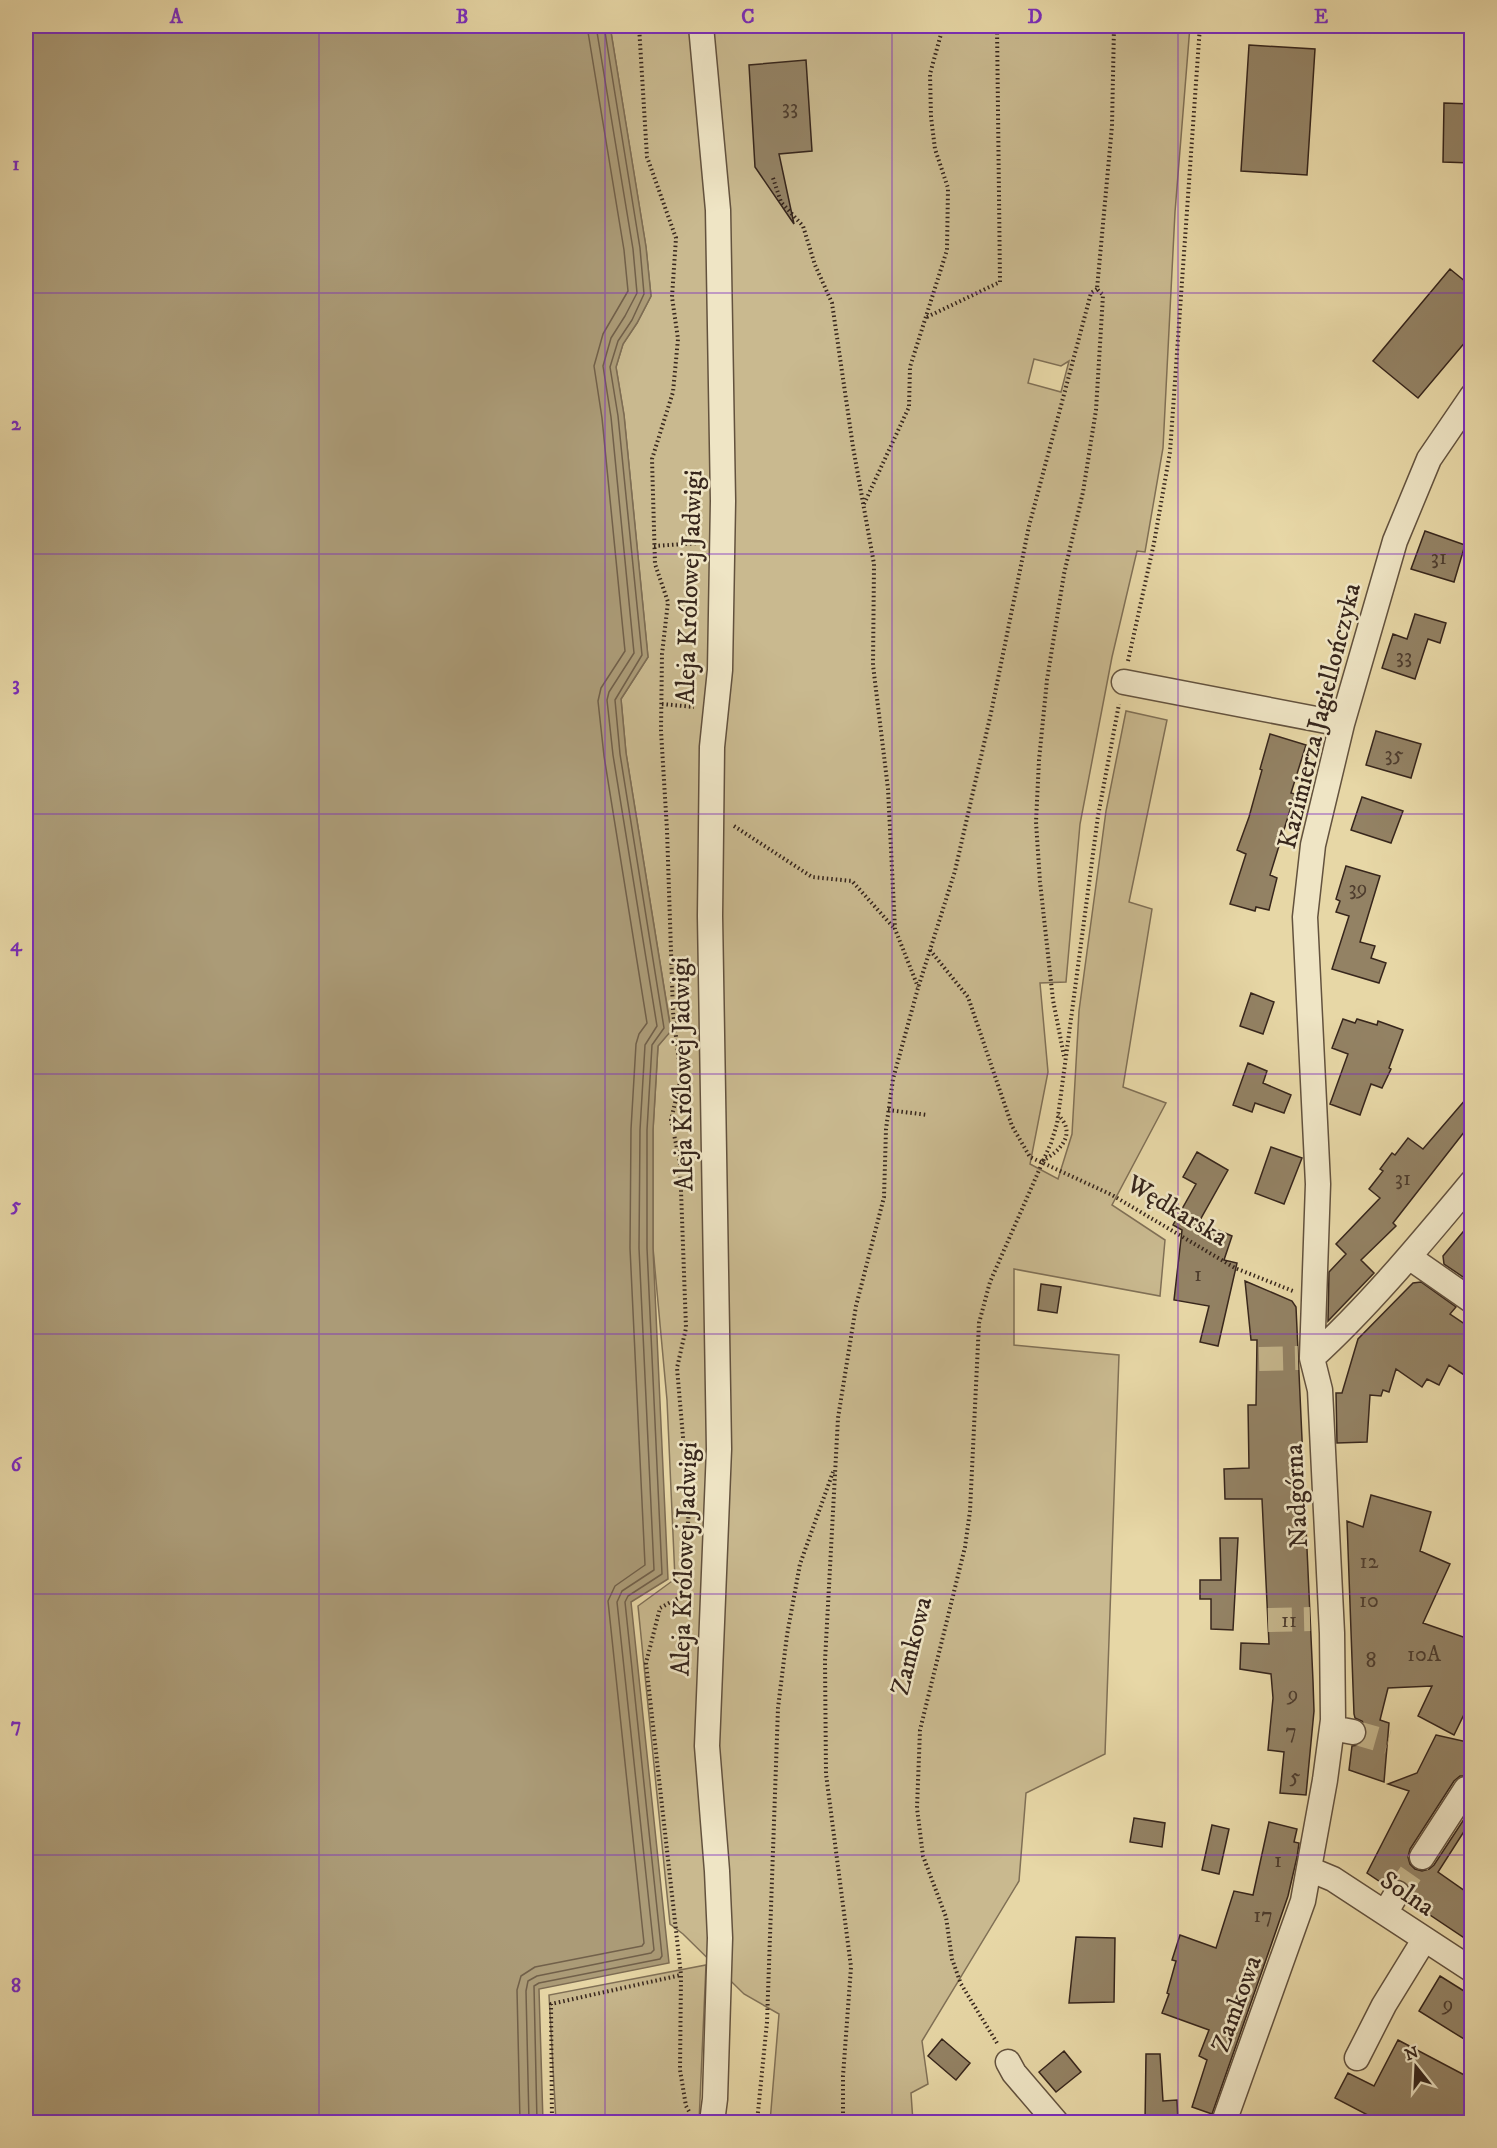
<svg xmlns="http://www.w3.org/2000/svg" width="1497" height="2148" font-family="'IM FELL DW Pica',serif">
	<style>
		.green { fill: #c9b98f; stroke: #807056; stroke-width: 1.5; fill-rule: evenodd }
		.water { fill: #ab9b77; stroke: #7d6c53; stroke-width: 1.5 }
		.lines { fill: none; stroke-linecap: round; stroke-linejoin: round }
		.shore { stroke: #71604a; stroke-width: 1.5 }
		.building { fill: #938264; stroke: #37261c; stroke-width: 1.5 }
		.minor-tunnel { stroke: #c4b48a; stroke-width: 24; stroke-dasharray: 24 12; stroke-linecap: butt }
		.minor-casing { stroke: #63523e; stroke-width: 27 }
		.path { stroke: #37261c; stroke-width: 4; stroke-dasharray: 1.5 3; stroke-linecap: butt }
		.minor { stroke: #efe5c5; stroke-width: 24 }
		.grid { fill: none; stroke: #7b2cbf; stroke-width: 1.5; stroke-opacity: 0.55 }
		.labels { text-anchor: middle; dominant-baseline: central; stroke-width: 5; stroke-linejoin: round; paint-order: stroke }
		.number-label { font-size: 22px; fill: #4e3d2e }
		.street-label { font-size: 26px; fill: #37261c; stroke: #efe5c5 }
		.neatline { fill: none; stroke: #7b2cbf; stroke-width: 2 }
		.grid-label { font-size: 20px; text-anchor: middle; font-weight: bold; fill: #7b2cbf }
	</style>
	<rect width="100%" height="100%" fill="#e7d7a6"/>
	<filter id="stains"><feTurbulence type="fractalNoise" baseFrequency=".00333" numOctaves="4"/><feColorMatrix values="0 0 0 0 .2 0 0 0 0 .09 0 0 0 0 .02 0 0 0 .5 -.17"/></filter>
	<radialGradient id="worn" r=".72"><stop offset=".6" stop-color="#630" stop-opacity="0"/><stop offset="1" stop-color="#630" stop-opacity=".3"/></radialGradient>
	<path class="green" d="M610 26H1190L1175 212 1163 448 1145 552 1137 551 1112 657 1080 824 1066 982 1040 983 1048 1072 1030 1164 1058 1179 1072 1134 1079 1011 1106 811 1126 711 1167 720 1129 902 1152 909 1123 1087 1166 1103 1112 1205 1165 1240 1160 1296 1014 1269V1345L1119 1355 1105 1754 1026 1793 1019 1881 922 2041 928 2084 911 2093 913 2122H770L779 2014 744 1994 683 1934 670 1924 638 1606 675 1579 667 1400 653 1248V1130L658 1046 671 1030 626 753 621 699 648 657 624 415 616 367 623 344 637 323 651 296 646 247ZM1034 359 1061 366 1069 361 1061 392 1028 383Z
		M706 1965 699 2122H556L549 1995Z"/>
	<path class="water" d="M26 26H610L646 247 651 296 637 323 623 344 616 367 624 415 648 657 621 699 626 753 671 1031 658 1046 653 1130V1248L668 1579 631 1602 669 1963 539 1989 543 2122H26Z"/>
	<g class="lines">
		<path class="shore" d="M520 2122 517 1990 521 1976 535 1967 642 1946 644 1943 608 1601 615 1586 645 1565 630 1248 631 1129 636 1044 639 1034 647 1023 604 756 598 701 601 688 625 651 602 418 594 366 603 334 628 291 624 250 587 26
			M529 2122 526 1991 528 1981 537 1976 651 1953 654 1950 617 1602 622 1591 654 1570 639 1248 640 1130 645 1045 657 1026 613 755 607 700 609 692 634 653 611 417 603 366 611 338 625 316 637 293 633 249 596 26
			M537 2122 534 1986 539 1983 660 1959 662 1956 625 1602 628 1596 662 1574 647 1248V1130L652 1045 664 1028 620 754 615 700 642 655 618 416 610 367 618 341 632 320 644 294 640 248 604 26"/>
	</g>
	<path class="building" d="M1249 45 1315 49 1307 175 1241 171Z
		M806 60 812 151 779 154 794 224 755 167 749 65Z
		M1444 103 1472 104V163L1443 162Z
		M1450 269 1472 287V334L1418 398 1373 361Z
		M1425 531 1465 545 1454 582 1411 569Z
		M1415 614 1446 623 1440 643 1428 639 1415 679 1382 668 1393 634 1407 639Z
		M1376 731 1421 744 1411 778 1366 765Z
		M1270 734 1306 745 1291 793 1295 794 1270 875 1277 878 1269 910 1256 907 1255 911 1230 904 1246 854 1237 850 1249 817 1262 770 1260 769Z
		M1362 797 1403 811 1391 843 1351 830Z
		M1346 866 1380 876 1360 942 1375 946 1371 958 1386 963 1379 983 1332 969 1349 916 1336 912 1340 901 1336 899Z
		M1251 993 1274 1002 1263 1034 1240 1026Z
		M1343 1019 1355 1023 1357 1019 1377 1025 1378 1021 1403 1030 1389 1068 1391 1069 1382 1088 1371 1084 1360 1115 1330 1104 1348 1054 1332 1048Z
		M1248 1063 1267 1071 1263 1083 1291 1095 1284 1113 1255 1103 1252 1112 1233 1105Z
		M1472 1092V1122L1393 1223 1396 1226 1361 1260 1374 1273 1328 1321 1329 1272 1346 1254 1336 1244 1380 1198 1369 1189 1383 1171 1380 1169 1392 1153 1395 1155 1408 1138 1423 1149Z
		M1271 1147 1302 1158 1284 1204 1255 1193Z
		M1197 1152 1228 1170 1199 1222 1232 1236 1224 1260 1237 1263 1218 1346 1200 1342 1209 1306 1174 1300 1182 1230 1173 1225 1196 1184 1183 1177Z
		M1472 1221V1283L1444 1264 1443 1256Z
		M1245 1281 1292 1301 1296 1307 1313 1681 1314 1711 1306 1795 1280 1793 1284 1752 1268 1750 1273 1698 1271 1674 1240 1669 1241 1643 1269 1644 1262 1499H1225L1224 1469 1249 1468 1248 1405H1256L1257 1340H1251Z
		M1421 1282 1456 1307 1450 1314 1472 1329V1380L1449 1365 1439 1385 1427 1379 1422 1387 1396 1369 1389 1392 1383 1390 1381 1396 1370 1395 1367 1442 1337 1443 1336 1393H1342L1358 1339 1413 1283Z
		M1041 1284 1061 1287 1057 1313 1038 1310Z
		M1371 1495 1431 1512 1420 1551 1450 1564 1423 1623 1472 1640V1698L1454 1735 1418 1716 1432 1686 1388 1688 1380 1720 1389 1723 1384 1782 1349 1770 1352 1746 1358 1745 1363 1742 1367 1734 1366 1727 1362 1721 1355 1718 1354 1714 1347 1521 1363 1527Z
		M1220 1538H1238L1233 1630 1211 1629V1599H1200V1580H1221Z
		M1436 1735 1472 1743V1776H1460L1454 1781 1410 1849 1408 1857 1410 1864 1415 1869 1422 1871 1429 1869 1434 1865 1472 1807V1819L1438 1872 1472 1896V1943L1409 1901 1411 1893 1409 1886 1405 1881 1397 1879 1391 1880 1385 1885 1367 1873 1409 1791 1388 1784 1417 1773Z
		M1134 1818 1165 1823 1162 1847 1130 1842Z
		M1269 1822 1297 1829 1294 1842 1299 1843 1297 1857 1288 1896 1269 1951 1212 2114 1192 2107 1207 2060 1199 2056 1209 2030 1162 2013 1169 1994 1167 1993 1176 1961 1172 1960 1180 1935 1216 1948 1234 1891 1253 1895Z
		M1212 1825 1229 1829 1219 1874 1202 1870Z
		M1076 1937 1115 1938 1114 2002 1069 2003Z
		M1440 1976 1472 1996V2044L1419 2011Z
		M942 2039 970 2063 956 2080 928 2056Z
		M1398 2040 1472 2079V2122H1381L1335 2098 1348 2073 1374 2086Z
		M1064 2051 1081 2072 1056 2092 1039 2072Z
		M1146 2054H1160L1163 2101 1177 2100 1178 2122H1145Z"/>
	<g class="lines">
		<path class="minor-tunnel" d="M1259 1359 1298 1358
			M1268 1620 1310 1619
			M1353 1732 1388 1742
			M1397 1893 1422 1857"/>
		<defs>
			<path id="minor" d="M701 26 718 210 723 501 720 670 712 747 710 916 719 1449 707 1746 717 1871 720 1938 715 2099 712 2122
				M1124 682 1342 724
				M1409 1257 1472 1301
				M1312 1358C1370 1305 1421 1243 1472 1182
				M1332 1728 1353 1732
				M1422 1857 1466 1789
				M1309 1869 1333 1879 1472 1970
				M1385 1913 1397 1893
				M1357 2058 1384 2005 1424 1940
				M1008 2062 1014 2073 1056 2122
				M1224 2122 1303 1901 1325 1780 1333 1720 1332 1633 1320 1390 1312 1358 1318 1184 1305 917 1313 845 1342 724 1395 541 1429 459 1472 396"/>
		</defs>
		<use href="#minor" class="minor-casing"/>
		<path class="path" d="M639 26 647 157 676 238 672 297 678 339 673 392 652 459 655 564 668 602 662 654 661 731 667 830 673 1012 681 1078 671 1120 680 1163 686 1328 677 1368 689 1506 684 1595 660 1608 646 1663 681 1975 680 2070 686 2106 690 2113
			M773 178 781 202 803 226 815 265 832 303 853 447 874 564 873 665 888 789 895 929 918 987
			M927 317 1000 282 997 26
			M864 504 909 407 910 367 947 250 948 188 935 149 931 117 930 74 941 34
			M654 546 700 543
			M1128 661 1154 543 1170 452 1200 26
			M662 704 694 707
			M734 826 812 877 852 881 894 928
			M930 950 968 997 1012 1126 1030 1157 1112 1195 1235 1268 1293 1291
			M1064 1056 1053 1000 1040 882 1036 822 1039 760 1047 680 1064 574 1083 492 1096 410 1103 295 1097 289 1112 126 1114 26
			M888 1110 928 1115
			M1042 1161C1061 1151 1077 1133 1058 1115
			M997 2043 961 1984 952 1959 946 1917 923 1856 917 1808 920 1730 965 1547 970 1511 979 1323 990 1282 1051 1143 1057 1124 1098 816 1119 704
			M552 2122 551 2004 681 1975
			M757 2122 767 2022 778 1708 787 1635 800 1564 833 1472
			M843 2122V2076L851 1967 826 1774 825 1661 838 1418 856 1306 884 1197 886 1129 893 1079 918 988 955 871 991 713 1029 526 1091 293 1097 289"/>
		<use href="#minor" class="minor"/>
	</g>
	<path class="grid" d="M319 26V2122M605 26V2122M892 26V2122M1178 26V2122M26 293H1472M26 554H1472M26 814H1472M26 1074H1472M26 1334H1472M26 1594H1472M26 1855H1472"/>
	<g class="labels">
		<g class="number-label">
			<text x="790" y="107">33</text>
			<text x="1439" y="557">31</text>
			<text x="1404" y="656">33</text>
			<text x="1394" y="754">35</text>
			<text x="1358" y="888">39</text>
			<text x="1403" y="1178">31</text>
			<text x="1198" y="1274">1</text>
			<text x="1369" y="1561">12</text>
			<text x="1369" y="1600">10</text>
			<text x="1289" y="1620">11</text>
			<text x="1424" y="1654">10A</text>
			<text x="1371" y="1660">8</text>
			<text x="1293" y="1694">9</text>
			<text x="1291" y="1731">7</text>
			<text x="1295" y="1776">5</text>
			<text x="1278" y="1860">1</text>
			<text x="1263" y="1915">17</text>
			<text x="1448" y="2004">9</text>
		</g>
		<g class="street-label">
			<text transform="translate(690 587) rotate(-88)">Aleja Królowej Jadwigi</text>
			<text transform="translate(1320 716) rotate(-76)">Kazimierza Jagiellończyka</text>
			<text transform="translate(683 1074) rotate(-91)">Aleja Królowej Jadwigi</text>
			<text transform="translate(1177 1211) rotate(31)">Wędkarska</text>
			<text transform="translate(1297 1496) rotate(-93)">Nadgórna</text>
			<text transform="translate(685 1559) rotate(-88)">Aleja Królowej Jadwigi</text>
			<text transform="translate(912 1646) rotate(-76)">Zamkowa</text>
			<text transform="translate(1407 1894) rotate(34)">Solna</text>
			<text transform="translate(1237 2004) rotate(-70)">Zamkowa</text>
		</g>
	</g>
	<rect width="1497" height="2148" fill="none" stroke="#e7d7a6" stroke-width="66"/>
	<g transform="translate(1416 2067) rotate(342)" stroke="#efe5c5" stroke-width="4.5" paint-order="stroke">
	<path d="M0-4.5L10 22L0 15L-10 22Z" fill="#37261c"/>
	<text y="-9" font-size="16" font-weight="bold" text-anchor="middle" fill="#37261c">N</text>
	</g>
	<rect x="33" y="33" width="1431" height="2082" class="neatline"/>
	<g class="grid-label">
		<text x="176" y="23">A</text>
		<text x="462" y="23">B</text>
		<text x="748" y="23">C</text>
		<text x="1035" y="23">D</text>
		<text x="1321" y="23">E</text>
		<text x="16" y="170">1</text>
		<text x="16" y="430">2</text>
		<text x="16" y="690">3</text>
		<text x="16" y="951">4</text>
		<text x="16" y="1211">5</text>
		<text x="16" y="1471">6</text>
		<text x="16" y="1731">7</text>
		<text x="16" y="1992">8</text>
	</g>
	<rect width="100%" height="100%" filter="url(#stains)"/>
	<rect width="100%" height="100%" fill="url(#worn)"/>
</svg>
